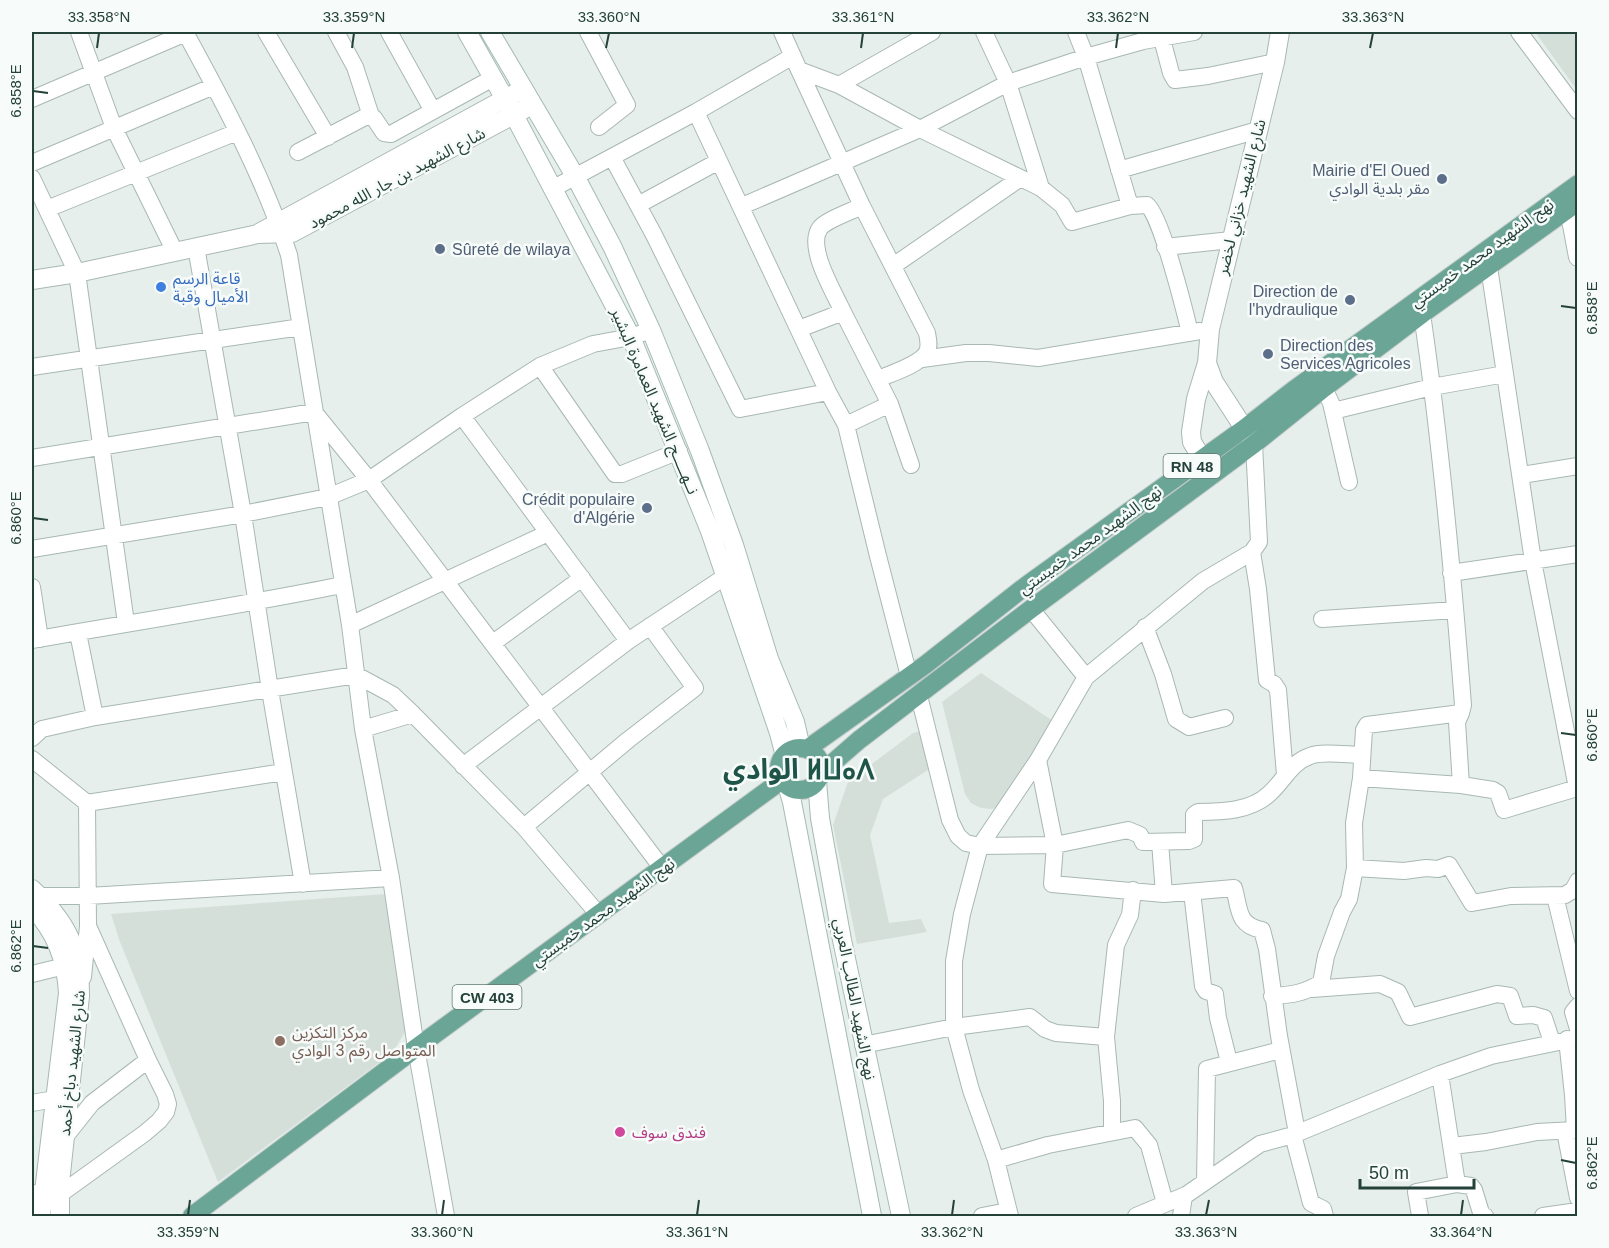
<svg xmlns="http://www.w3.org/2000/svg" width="1609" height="1248" font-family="Arial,'Noto Sans Arabic','Noto Sans Tifinagh',sans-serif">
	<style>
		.built { fill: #d4dfda }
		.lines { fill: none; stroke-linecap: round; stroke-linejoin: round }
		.minor-casing { stroke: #a8b8b2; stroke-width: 18 }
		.tertiary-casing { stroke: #a8b8b2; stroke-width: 20 }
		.secondary-casing { stroke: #a4bbb3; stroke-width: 20 }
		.primary-casing { stroke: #c2cac8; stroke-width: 20 }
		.minor { stroke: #fff; stroke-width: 16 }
		.tertiary { stroke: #fff; stroke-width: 18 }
		.secondary { stroke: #fff; stroke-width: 18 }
		.primary { stroke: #6aa596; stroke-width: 18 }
		.ticks { fill: none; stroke: #24423a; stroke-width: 2 }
		.service-dot { fill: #5c6f8a; stroke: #f7fbf9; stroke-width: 2 }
		.shop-dot { fill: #3f7fe0; stroke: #f7fbf9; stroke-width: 2 }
		.education-dot { fill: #8d6e63; stroke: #f7fbf9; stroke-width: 2 }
		.hotel-dot { fill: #d1479c; stroke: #f7fbf9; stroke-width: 2 }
		.labels { text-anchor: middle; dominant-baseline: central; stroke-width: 5; stroke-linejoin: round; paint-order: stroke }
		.shield { fill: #f7fbf9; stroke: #637a73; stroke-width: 1.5 }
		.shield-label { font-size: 15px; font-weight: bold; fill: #24423a }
		.service-label { font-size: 16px; fill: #4e5e75; stroke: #f7fbf9; text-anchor: end }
		.street-label { font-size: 16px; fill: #24423a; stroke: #f7fbf9 }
		.shop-label { font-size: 16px; fill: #366cbe; stroke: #f7fbf9; text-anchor: start }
		.education-label { font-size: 16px; fill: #785e54; stroke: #f7fbf9; text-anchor: start }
		.hotel-label { font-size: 16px; fill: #b23c85; stroke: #f7fbf9; text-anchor: start }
		.town-label { font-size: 28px; font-weight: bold; fill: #1f5548; stroke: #f7fbf9 }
		.neatline { fill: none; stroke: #24423a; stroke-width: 2 }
		.ticks-label { font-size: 15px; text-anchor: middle; fill: #24423a }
	</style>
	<rect width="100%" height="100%" fill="#e6efeb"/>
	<path class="built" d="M1535 32H1577V90Z
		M981 673 1053 721 1000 806 992 809 981 808 971 803 965 794 942 702Z
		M920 731 931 768 883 799 870 835 889 923 921 919 927 932 857 944 833 825 848 782 913 733Z
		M386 894 407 1029 392 1053 218 1182 120 942 111 914Z"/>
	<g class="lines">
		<defs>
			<path id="minor" d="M79 32 114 128 175 252
				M185 32C224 103 264 178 289 255L350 625 363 729 391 878 416 1048 446 1216
				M266 32 328 137
				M336 32 355 67 371 116
				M389 32 433 111
				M588 32 627 105 599 127
				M782 32 799 70 839 85 920 129 1041 188 1062 205 1072 222 1130 206 1147 205C1161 215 1185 312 1190 333
				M984 32 1008 83 1041 188
				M1076 32 1086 57 1130 206
				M1519 32 1578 111
				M1162 39 1171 73 1175 80 1208 76 1275 62
				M799 70 862 206 927 333C928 339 930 346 927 352 921 364 890 374 878 379
				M839 85 932 32
				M32 99 186 33
				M696 112 828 392 846 425 878 556 909 676
				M298 152 367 116 374 118 384 133 391 134 493 78
				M612 157 654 235 740 409 828 392
				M32 163 214 86
				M1119 170 1258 130
				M32 178 77 273 126 623
				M552 189 696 112 793 56
				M638 205 719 161
				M742 206 920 129 1008 83 1086 57 1143 41 1194 32
				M47 209 237 132
				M196 247 243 514 270 690 303 884
				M1165 247 1231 240
				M893 266 1019 179
				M843 312 890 404 911 465
				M799 329 843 312C834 292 806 247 820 228 826 220 852 211 862 206
				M922 359 966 353H989L1038 358 1200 331
				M540 366 615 474H622L679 451
				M32 367 301 327
				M1324 388 1331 403 1349 482
				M1333 411 1432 387 1505 374
				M462 416 628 641
				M846 425 890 404
				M32 458 314 412 369 480 662 868
				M1521 475 1578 466
				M32 549 243 514 328 497 369 480 462 416 540 366 593 344 631 337 651 330
				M1252 552 1258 589 1267 680 1274 684 1278 690 1285 775
				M1451 573 1578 554
				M32 587 40 639
				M1031 609 1086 677
				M1322 619 1455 610
				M350 625 548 533
				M1145 627 1163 674 1176 719 1189 727 1225 718
				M78 633 95 717
				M32 640C135 622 239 606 342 585
				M493 643 582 578
				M919 696 950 820 958 836 966 843 980 846 1055 845 1128 830 1140 835 1143 842 1189 841 1194 839V815L1198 812C1222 812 1251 811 1269 794 1284 781 1290 763 1310 756 1322 751 1348 755 1361 755
				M1461 713 1457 722 1461 785 1493 790 1498 793 1504 810 1577 788 1533 561 1489 267
				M363 729 413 714
				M32 738 42 729 95 717 356 675 393 695 413 714 524 827 599 915
				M32 759 87 803 88 926 83 977
				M1038 760 1055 845 1052 884 1164 894 1234 888C1240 910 1237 925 1262 930L1267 949 1279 1036 1297 1133
				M463 766 628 641 726 576
				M1361 778 1461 785
				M87 803 284 772
				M524 827 628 740 695 688 650 626
				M1160 842 1164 894
				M1355 868 1404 871 1426 868 1438 869 1449 865 1472 903 1511 896 1565 895 1573 890 1578 881
				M1192 892 1203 986 1206 991 1215 994 1218 1018 1229 1062
				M32 896H88L391 878
				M1555 896 1578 991
				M32 974 65 966
				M1312 989 1380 984 1398 992 1410 1017 1497 994 1510 996 1517 1016 1533 1015 1544 1018 1552 1042
				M1272 996C1292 995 1304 993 1321 983L1326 956 1342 912 1349 899 1355 868 1354 823 1361 778 1364 730 1367 725 1461 713 1463 705C1453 575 1441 444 1422 314
				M1578 1006 1573 1012 1578 1029
				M863 1045 954 1027 1030 1017 1045 1029 1056 1033 1106 1037
				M32 1103 55 1099
				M1112 1131V1101L1106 1037 1116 945 1130 915 1133 890
				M1565 1131 1578 1198
				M1293 1135 1311 1203 1323 1209 1325 1216
				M65 1137 92 1103 148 1060
				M1452 1146 1486 1142 1537 1132 1575 1130 1573 1095 1567 1039
				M996 1160 1048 1145 1135 1128 1149 1145 1165 1203
				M1205 1181 1207 1069 1281 1050
				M1457 1184 1471 1186 1474 1190 1482 1216H1485
				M32 1193 59 1195 145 1133 159 1121 166 1112 168 1104 165 1094 148 1060 88 926
				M982 1216 1008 1211
				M1010 1216 996 1160 971 1090 954 1027V961L962 914 980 846 1038 760 1086 677 1203 581 1252 552 1259 542 1254 444
				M1136 1216 1186 1195 1260 1144 1293 1135 1440 1074 1491 1056 1578 1038
				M1181 1216 1184 1196
				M1420 1216 1416 1192 1457 1184 1440 1074
				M1543 1216 1578 1211"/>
			<path id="tertiary" d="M259 233 523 89
				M32 280 77 273 258 234 292 233 532 105
				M1207 363 1214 382 1253 442
				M1212 475 1192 442 1191 432 1196 399 1207 363 1210 329 1275 62 1280 32
				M32 889C67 922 80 948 80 996L60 1183V1216
				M32 907C56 932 66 959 68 993L41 1216"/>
			<path id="secondary" d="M467 32 514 115 631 337 710 531 779 733 785 756
				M490 32 575 176 612 246 651 330 700 451 734 545 769 659 795 722 801 748
				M1560 197 1569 209 1578 257
				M817 781 820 818 842 940 901 1216
				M787 785 792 802 872 1216"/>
			<path id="primary" d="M779 769a21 21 0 1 1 42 0a21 21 0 1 1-42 0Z
				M807 749 925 665 1027 585 1245 428 1295 389 1578 184
				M820 774 859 740 1031 609 1254 444 1324 388 1422 314 1578 202
				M192 1216 416 1048 782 780"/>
		</defs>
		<use href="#minor" class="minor-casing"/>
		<use href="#tertiary" class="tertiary-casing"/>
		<use href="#secondary" class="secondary-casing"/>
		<use href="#primary" class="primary-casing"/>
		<use href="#minor" class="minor"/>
		<use href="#tertiary" class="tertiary"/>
		<use href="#secondary" class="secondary"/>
		<use href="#primary" class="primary"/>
	</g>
	<path class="ticks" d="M97 48 99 33M352 48 354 33M606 48 609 33M861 48 863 33M1116 48 1118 33M1370 48 1373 33M33 91 48 93M1561 306 1576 308M33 518 48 520M1561 733 1576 735M33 946 48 948M1561 1160 1576 1163M188 1215 190 1200M442 1215 444 1200M697 1215 699 1200M952 1215 954 1200M1206 1215 1209 1200M1461 1215 1463 1200"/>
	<g class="service-dot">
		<circle cx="1442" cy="179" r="6"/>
		<circle cx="440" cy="249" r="6"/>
		<circle cx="1350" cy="300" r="6"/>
		<circle cx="1268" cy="354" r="6"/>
		<circle cx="647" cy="508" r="6"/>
	</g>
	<circle class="shop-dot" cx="161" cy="287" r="6"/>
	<circle class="education-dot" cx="280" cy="1041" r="6"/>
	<circle class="hotel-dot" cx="620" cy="1132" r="6"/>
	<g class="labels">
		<g class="shield">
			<rect x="1163.5" y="454" width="57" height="24" rx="4.5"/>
			<rect x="452.5" y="985" width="69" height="24" rx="4.5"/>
		</g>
		<g class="shield-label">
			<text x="1192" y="466">RN 48</text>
			<text x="487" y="997">CW 403</text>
		</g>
		<g class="service-label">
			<text x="1430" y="170">Mairie d'El Oued<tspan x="1430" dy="18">مقر بلدية الوادي</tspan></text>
			<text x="452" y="249" text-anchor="start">Sûreté de wilaya</text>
			<text x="1338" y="291">Direction de<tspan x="1338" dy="18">l'hydraulique</tspan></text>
			<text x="1280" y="345" text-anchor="start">Direction des<tspan x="1280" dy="18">Services Agricoles</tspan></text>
			<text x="635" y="499">Crédit populaire<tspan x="635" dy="18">d'Algérie</tspan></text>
		</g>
		<g class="street-label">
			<text transform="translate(397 178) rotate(-28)">شارع الشهيد بن جار الله محمود</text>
			<text transform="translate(1241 197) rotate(-76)">شارع الشهيد خزاني لخضر</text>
			<text transform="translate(1482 253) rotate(-36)">نهج الشهيد محمد خميستي</text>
			<text transform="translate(655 401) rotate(67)">نــهـــــج الشهيد العمامرة البشير</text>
			<text transform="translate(1090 540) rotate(-36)">نهج الشهيد محمد خميستي</text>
			<text transform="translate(603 912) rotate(-36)">نهج الشهيد محمد خميستي</text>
			<text transform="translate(855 999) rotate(79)">نهج الشهيد الطالب العربي</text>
			<text transform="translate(72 1063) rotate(-84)">شارع الشهيد دباخ أحمد</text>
		</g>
		<g class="shop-label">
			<text x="173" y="278">قاعة الرسم<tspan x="173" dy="18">الأميال وقبة</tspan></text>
		</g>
		<g class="education-label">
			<text x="292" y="1032">مركز التكزين<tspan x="292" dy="18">المتواصل رقم 3 الوادي</tspan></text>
		</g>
		<g class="hotel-label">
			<text x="632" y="1132">فندق سوف</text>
		</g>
		<g class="town-label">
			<text x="799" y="769">الوادي ⵍⵡⴰⴷ</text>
		</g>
	</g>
	<rect width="1609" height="1248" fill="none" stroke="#f7fbf9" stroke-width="66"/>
	<path d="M1360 1179v9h114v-9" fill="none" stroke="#24423a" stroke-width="3"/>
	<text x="1369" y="1179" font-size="18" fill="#24423a" stroke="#f7fbf9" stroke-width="4.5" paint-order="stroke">50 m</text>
	<rect x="33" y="33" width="1543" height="1182" class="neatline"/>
	<g class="ticks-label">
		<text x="99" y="22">33.358°N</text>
		<text x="354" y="22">33.359°N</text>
		<text x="609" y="22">33.360°N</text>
		<text x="863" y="22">33.361°N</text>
		<text x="1118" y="22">33.362°N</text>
		<text x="1373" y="22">33.363°N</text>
		<text transform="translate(16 91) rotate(-90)" y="5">6.858°E</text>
		<text transform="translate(1592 308) rotate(-90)" y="5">6.858°E</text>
		<text transform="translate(16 518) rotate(-90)" y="5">6.860°E</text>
		<text transform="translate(1592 735) rotate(-90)" y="5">6.860°E</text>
		<text transform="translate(16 946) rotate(-90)" y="5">6.862°E</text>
		<text transform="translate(1592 1163) rotate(-90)" y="5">6.862°E</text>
		<text x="188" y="1237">33.359°N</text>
		<text x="442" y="1237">33.360°N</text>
		<text x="697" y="1237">33.361°N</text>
		<text x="952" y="1237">33.362°N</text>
		<text x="1206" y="1237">33.363°N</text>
		<text x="1461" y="1237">33.364°N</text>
	</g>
</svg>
